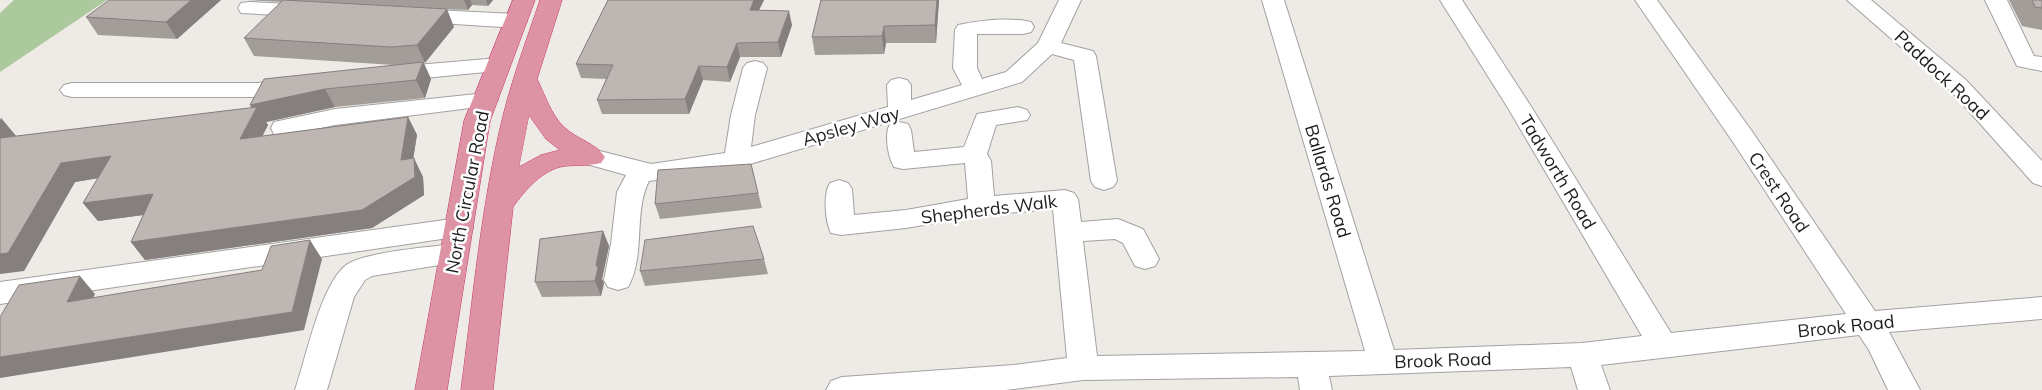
<svg xmlns="http://www.w3.org/2000/svg" width="2042" height="390" font-family="Mulish,sans-serif">
	<style>
		.forest { fill: #acc99d }
		.lines { fill: none; stroke-linecap: round; stroke-linejoin: round }
		.minor-casing { stroke: #a2a2a2; stroke-width: 2 }
		.highway-casing { stroke: #c9346f; stroke-width: 1 }
		.minor { fill: #fff; fill-rule: evenodd }
		.highway { fill: #de93a5; fill-rule: evenodd }
		.wall { fill: #a39d99 }
		.shaded-wall { fill: #857f7d }
		.building { fill: #beb6b2; stroke: #857f7d }
		.labels { text-anchor: middle; dominant-baseline: central; stroke-width: 5; stroke-linejoin: round; paint-order: stroke }
		.street-label { font-size: 18px; fill: #1e1e1e; stroke: #fff }
	</style>
	<rect width="100%" height="100%" fill="#eeeae5"/>
	<path class="forest" d="M14 0H107L0 72V13Z"/>
	<g class="lines">
		<defs>
			<path id="minor" d="M1059 0H1081L1061 43 1093 51 1096 56 1117 181 1113 187 1104 190 1095 187 1091 181 1074 60 1052 54 1022 82 737 168 649 181C633 213 646 255 628 287L618 290 608 287 604 280 611 244 617 192 626 175 583 163 579 157 583 151 592 149 651 164 725 153 731 115 743 68 747 63 755 61 763 63 767 68 755 115 751 147 888 107 887 85 891 80 899 78 907 80 911 85V100L962 85 953 68 955 30 958 25C981 20 1008 17 1031 22L1034 27 1031 32 1023 34H977V68L982 79 1006 72 1038 43Z
				M1262 0H1284L1394 350 1582 343 1642 336 1508 108 1440 0H1462L1532 108 1671 333 1846 314 1733 142 1635 0H1657L1751 130 1875 311 2042 297V319L1889 332 1920 390H1888L1869 350 1859 335 1601 365 1610 390H1578L1571 367 1329 376 1332 390H1300L1298 377 1083 380 1006 390H826L831 381 842 377 1014 365 1067 358 1053 209 982 215 906 228 841 235 831 233C825 221 823 194 830 183L839 180 848 183 852 189 854 215 906 210 968 199 965 163 903 169 894 167C888 157 884 134 890 124L899 122 908 124 911 130 914 152 964 147 977 114 1018 107 1027 110 1030 115 1027 120 996 125 987 154 991 161 994 196 1065 190 1074 193 1078 199 1081 222 1118 219 1143 229 1159 259 1155 266 1145 269 1135 266 1123 243 1115 239 1083 241 1097 356 1365 351Z
				M1847 0H1871L1966 80 2042 161V186L2033 183 1950 90Z
				M1985 0H2007L2034 56 2042 57V71L2017 66Z
				M249 2 310 5 318 6 321 11 318 16 310 17 241 13 238 8 241 3Z
				M414 9 516 14 524 16 527 21 524 26 516 28 406 21 403 16 406 11Z
				M499 58 507 60 510 65 507 70 393 81 385 79 381 74 385 69 393 67Z
				M294 78 302 80 306 85 302 90 258 97H72L64 95 60 90 64 85 72 83H258Z
				M486 93 494 95 498 100 494 105 335 125 283 136 274 134 271 128 274 122 335 109Z
				M459 218 469 221 473 228 469 235 0 304V282Z
				M454 244 464 247 468 254 464 261 372 276 365 280 354 297 327 390H295C306 358 320 287 345 266 361 252 431 247 454 244Z"/>
			<path id="highway" d="M513 0H535L490 121 447 390H415L464 121Z
				M540 0H562L537 79C545 95 551 115 564 127 576 139 596 143 605 157L601 163C589 166 578 165 565 166 543 169 525 190 513 207L493 390H461C473 299 481 206 503 116 513 76 527 39 540 0ZM529 115 546 139 560 150 541 155 519 167Z"/>
		</defs>
		<use href="#minor" class="minor-casing"/>
		<use href="#highway" class="highway-casing"/>
		<use href="#minor" class="minor"/>
		<use href="#highway" class="highway"/>
	</g>
	<path class="wall" d="M221 0 177 39 98 35 86 17Z
		M247 0H493L488 6 472 5 468 10 437 9 454 27 424 63 431 79 425 98 335 107 266 122 268 125 262 136 408 117 417 135 413 159 423 177 424 195 372 228 145 260 131 242 143 215 98 221 83 203 98 178 75 182 24 271 1 118 16 136 252 108 250 105 394 65 254 56 244 38 282 2Z
		M608 0H764L759 10 792 25 781 57H740L730 82 703 80 689 114H602L597 100 606 79 581 78 576 64Z
		M821 0H939L936 43H886L884 54 815 55 812 37Z
		M2009 0H2042V30L2022 26Z
		M751 164 762 208 660 219 655 204Z
		M603 231 609 246 602 279 604 283 601 296 542 297 535 282Z
		M764 259 768 274 645 286 640 271Z"/>
	<path class="shaded-wall" d="M191 0H221L177 39 166 22Z
		M464 0H470L472 5 468 10Z
		M486 0H493L488 6Z
		M754 0H764L752 24 750 10Z
		M937 0H939L936 43 935 25Z
		M447 9 454 27 425 63 417 45Z
		M789 11 792 25 781 57 778 42Z
		M884 26 886 43 884 54 882 36Z
		M737 43 740 57 730 82 727 67Z
		M423 62 431 79 425 98 416 80Z
		M699 66 703 80 689 114 685 99Z
		M325 89 335 107 266 122 268 125 252 157 240 139 255 112 250 105Z
		M408 117 417 135 410 178 401 160Z
		M1 118 16 136 0 153V120Z
		M111 156 124 174 75 182 24 271 0 274V254L61 163Z
		M414 158 423 177 424 195 372 228 145 260 131 242Z
		M153 194 166 212 98 221 83 203Z
		M603 231 609 246 602 279 604 283 601 296 595 281 596 265Z
		M310 240 322 259 304 330 0 378V357L292 312Z
		M80 276 95 294 83 321 67 302Z"/>
	<path class="building" d="M109 0H191L166 22 86 17Z
		M283 0 447 9 417 45 391 47 244 38Z
		M608 0H754L750 10 789 11 778 42 737 43 727 67 699 66 685 99 597 100 613 65 576 64Z
		M821 0H937L935 25 884 26 882 36 812 37Z
		M2032 0H2042V8L2035 7Z
		M423 62 416 80 325 89 250 105 264 79Z
		M257 107 240 139 408 117 401 160 414 158 415 177 362 210 131 242 153 194 83 203 111 156 61 163 8 253 0 254V138Z
		M751 164 758 193 655 204 658 170Z
		M753 226 764 259 640 271 645 240Z
		M603 231 596 265 598 268 595 281 535 282 540 239Z
		M310 240 292 312 0 357V317L19 285 80 276 67 302 262 270 271 246Z"/>
	<g class="labels">
		<g class="street-label">
			<text transform="translate(1942 75) rotate(43)">Paddock Road</text>
			<text transform="translate(851 126) rotate(-16)">Apsley Way</text>
			<text transform="translate(1558 172) rotate(59)">Tadworth Road</text>
			<text transform="translate(1328 181) rotate(73)">Ballards Road</text>
			<text transform="translate(467 192) rotate(-79)">North Circular Road</text>
			<text transform="translate(1779 192) rotate(56)">Crest Road</text>
			<text transform="translate(989 209) rotate(-7)">Shepherds Walk</text>
			<text transform="translate(1846 326) rotate(-6)">Brook Road</text>
			<text transform="translate(1443 360) rotate(-2)">Brook Road</text>
		</g>
	</g>
</svg>
